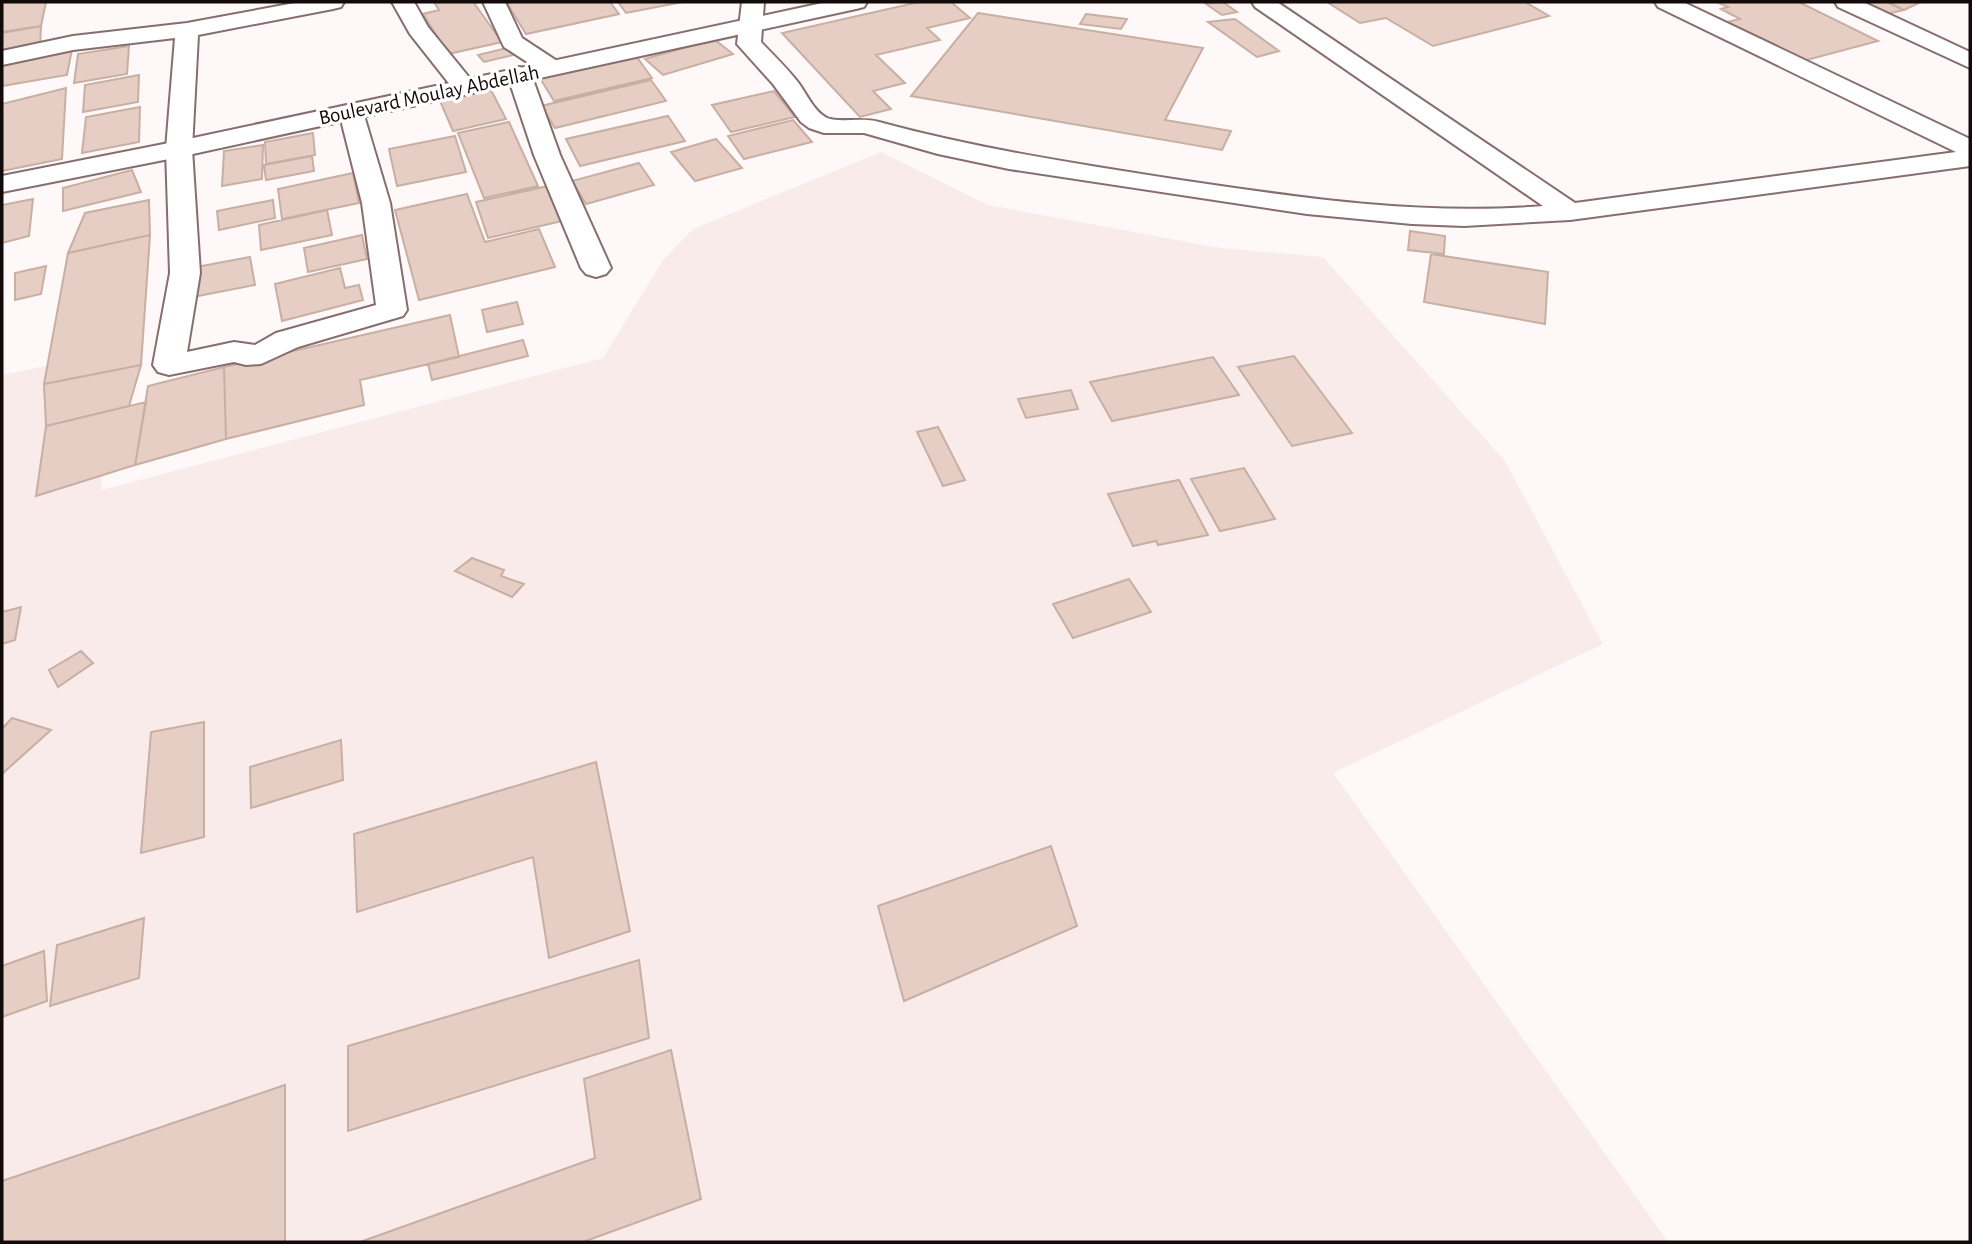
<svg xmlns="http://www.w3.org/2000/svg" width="1972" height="1244" font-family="'Alegreya Sans',sans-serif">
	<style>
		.built { fill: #faebeb }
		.building { fill: #e7cec4; stroke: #c7afa4; stroke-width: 2 }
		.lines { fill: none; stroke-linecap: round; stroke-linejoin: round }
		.minor-casing { stroke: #876e6e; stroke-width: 4 }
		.secondary-casing { stroke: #876e6e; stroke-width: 4 }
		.minor { fill: #fff; fill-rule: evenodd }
		.secondary { fill: #fff; fill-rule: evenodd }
		.labels { text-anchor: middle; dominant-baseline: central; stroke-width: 7; stroke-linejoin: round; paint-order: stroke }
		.far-street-label { font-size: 21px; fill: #130a0a; stroke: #fff }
	</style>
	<rect width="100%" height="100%" fill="#fef8f8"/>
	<path class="built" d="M881 152 988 205 1220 248 1323 257 1505 461 1603 644 1333 773 1668 1242H2V375L90 357 102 490 603 358 663 260 693 229Z"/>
	<path class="building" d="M2 2H46L41 26 2 32Z
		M434 2H481L474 3 502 42 448 54 423 14 439 10Z
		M515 2H610L619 14 526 34 507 3Z
		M618 2H683L626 13Z
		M919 2H951L970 18 927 28 940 40 876 55 905 83 873 91 891 109 860 117 782 33Z
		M1223 2 1237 12 1222 15 1206 4Z
		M1327 2H1525L1549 16 1433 46 1386 18 1360 23Z
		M1717 2H1799L1878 41 1803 61 1727 22 1740 19 1721 9 1728 7Z
		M1864 2H1887L1904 10 1887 14Z
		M1887 2H1916L1919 3 1904 10Z
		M978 13 1203 48 1165 120 1231 131 1222 150 911 96Z
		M1086 14 1127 19 1121 29 1080 24Z
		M1235 19 1279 51 1257 57 1208 22Z
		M41 26 40 48 2 54V33Z
		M714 39 733 54 663 75 645 59Z
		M129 46 127 74 74 83 78 54Z
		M511 47 517 54 484 62 478 55Z
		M72 49 67 75 2 86V65Z
		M636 56 652 78 554 101 540 78Z
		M139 75 138 102 83 112 85 85Z
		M651 80 666 101 555 128 541 106Z
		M66 88 62 159 2 171V104Z
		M491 90 506 119 453 131 440 101Z
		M774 91 795 117 731 132 712 105Z
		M140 107 139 142 82 153 86 117Z
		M668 116 685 141 580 166 566 139Z
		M793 120 812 142 744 159 728 136Z
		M509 122 538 186 484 198 458 133Z
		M313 133 315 155 266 164 265 142Z
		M455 136 466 172 397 186 389 149Z
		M716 139 742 168 695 181 671 152Z
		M263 145 262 179 222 186 224 151Z
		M312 156 314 171 266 180 264 165Z
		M639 163 654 185 586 204 572 181Z
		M132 170 141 192 63 211V188Z
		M353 173 359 203 282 219 278 189Z
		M548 186 562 221 488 238 476 202Z
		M467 194 485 242 539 229 555 267 419 300 395 210Z
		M33 199 29 236 2 243V205Z
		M149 200 150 235 68 253 85 213Z
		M273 200 275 218 219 230 217 211Z
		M327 210 332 235 261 250 259 225Z
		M1410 231 1445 236 1444 254 1408 250Z
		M150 235 141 365 44 384 68 253Z
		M362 235 367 259 308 272 304 248Z
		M1431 254 1548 272 1545 324 1424 302Z
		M250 257 255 285 193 297 196 267Z
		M46 266 41 294 15 300V273Z
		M340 268 345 288 359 285 363 300 282 321 275 284Z
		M517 302 523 324 487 332 482 310Z
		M450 315 459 357 360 380 364 405 226 439 224 367Z
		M523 340 528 356 432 380 428 364Z
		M1294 356 1352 433 1292 446 1238 367Z
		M1213 357 1239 395 1112 421 1090 382Z
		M141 365 129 406 46 426 44 384Z
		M224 367 226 439 135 465 148 386Z
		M1071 390 1078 409 1026 418 1018 399Z
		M146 402 135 465 36 496 46 426Z
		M938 427 965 480 943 486 917 432Z
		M1244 468 1275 519 1220 531 1191 479Z
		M1179 480 1208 535 1158 545 1156 541 1133 546 1108 494Z
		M472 558 504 570 501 576 524 584 512 597 455 571Z
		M1129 579 1151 612 1073 638 1053 604Z
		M21 607 15 640 2 644V612Z
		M81 651 93 663 58 687 49 670Z
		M12 718 51 730 2 774V729Z
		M204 722V837L141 853 151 732Z
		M341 740 343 780 251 808 250 767Z
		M596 762 630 931 549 958 533 857 357 912 354 834Z
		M1051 846 1077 926 904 1001 878 906Z
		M144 918 139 978 50 1006 57 945Z
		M44 951 47 1001 2 1017V966Z
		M639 960 649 1038 348 1131V1046Z
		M671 1050 701 1199 583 1242H360L595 1158 584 1079Z
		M285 1085V1242H2V1181Z"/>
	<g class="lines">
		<defs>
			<path id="minor" d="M300 2H344L341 7 333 9 198 35 192 149 200 273 187 352 234 342 255 345 276 333 376 305 362 203 339 112 342 107 351 105 360 107 363 112 390 203 407 310 403 316 298 347 261 364 246 365 234 362 169 375 158 372 153 365 170 273 166 149 175 38 73 50 2 65V51L73 36 187 23Z
				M392 2H414L428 27 476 86 473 91 464 93 455 91 410 34Z
				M483 2H505L522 38 560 63 564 68 560 73H544L504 47Z
				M742 2H764L761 42C773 55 786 67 797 81 806 92 813 111 827 118 839 123 863 117 879 122 978 149 1078 164 1180 180 1300 198 1421 216 1543 206L1255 7 1252 2H1277L1575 203 1956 152 1658 7 1655 2H1683L1970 139V166L1570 220 1464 226 1412 224 1307 214 1009 169 938 154 864 133H824L809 128 801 122 773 84 737 44Z
				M1835 2H1863L1970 52V68L1838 7Z
				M519 67 527 69 531 74 560 155 611 268 606 274 596 277 586 274 581 268 534 155 507 74 511 69Z"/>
			<path id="secondary" d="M827 2H867L864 7 856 9 179 157 2 192V176L179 141Z"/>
		</defs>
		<use href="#minor" class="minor-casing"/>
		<use href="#secondary" class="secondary-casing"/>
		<use href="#minor" class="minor"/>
		<use href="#secondary" class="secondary"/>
	</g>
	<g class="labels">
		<g class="far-street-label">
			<text transform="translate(429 95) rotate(-12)">Boulevard Moulay Abdellah</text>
		</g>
	</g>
	<rect width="1972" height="1244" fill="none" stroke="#130a0a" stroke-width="7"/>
</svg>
